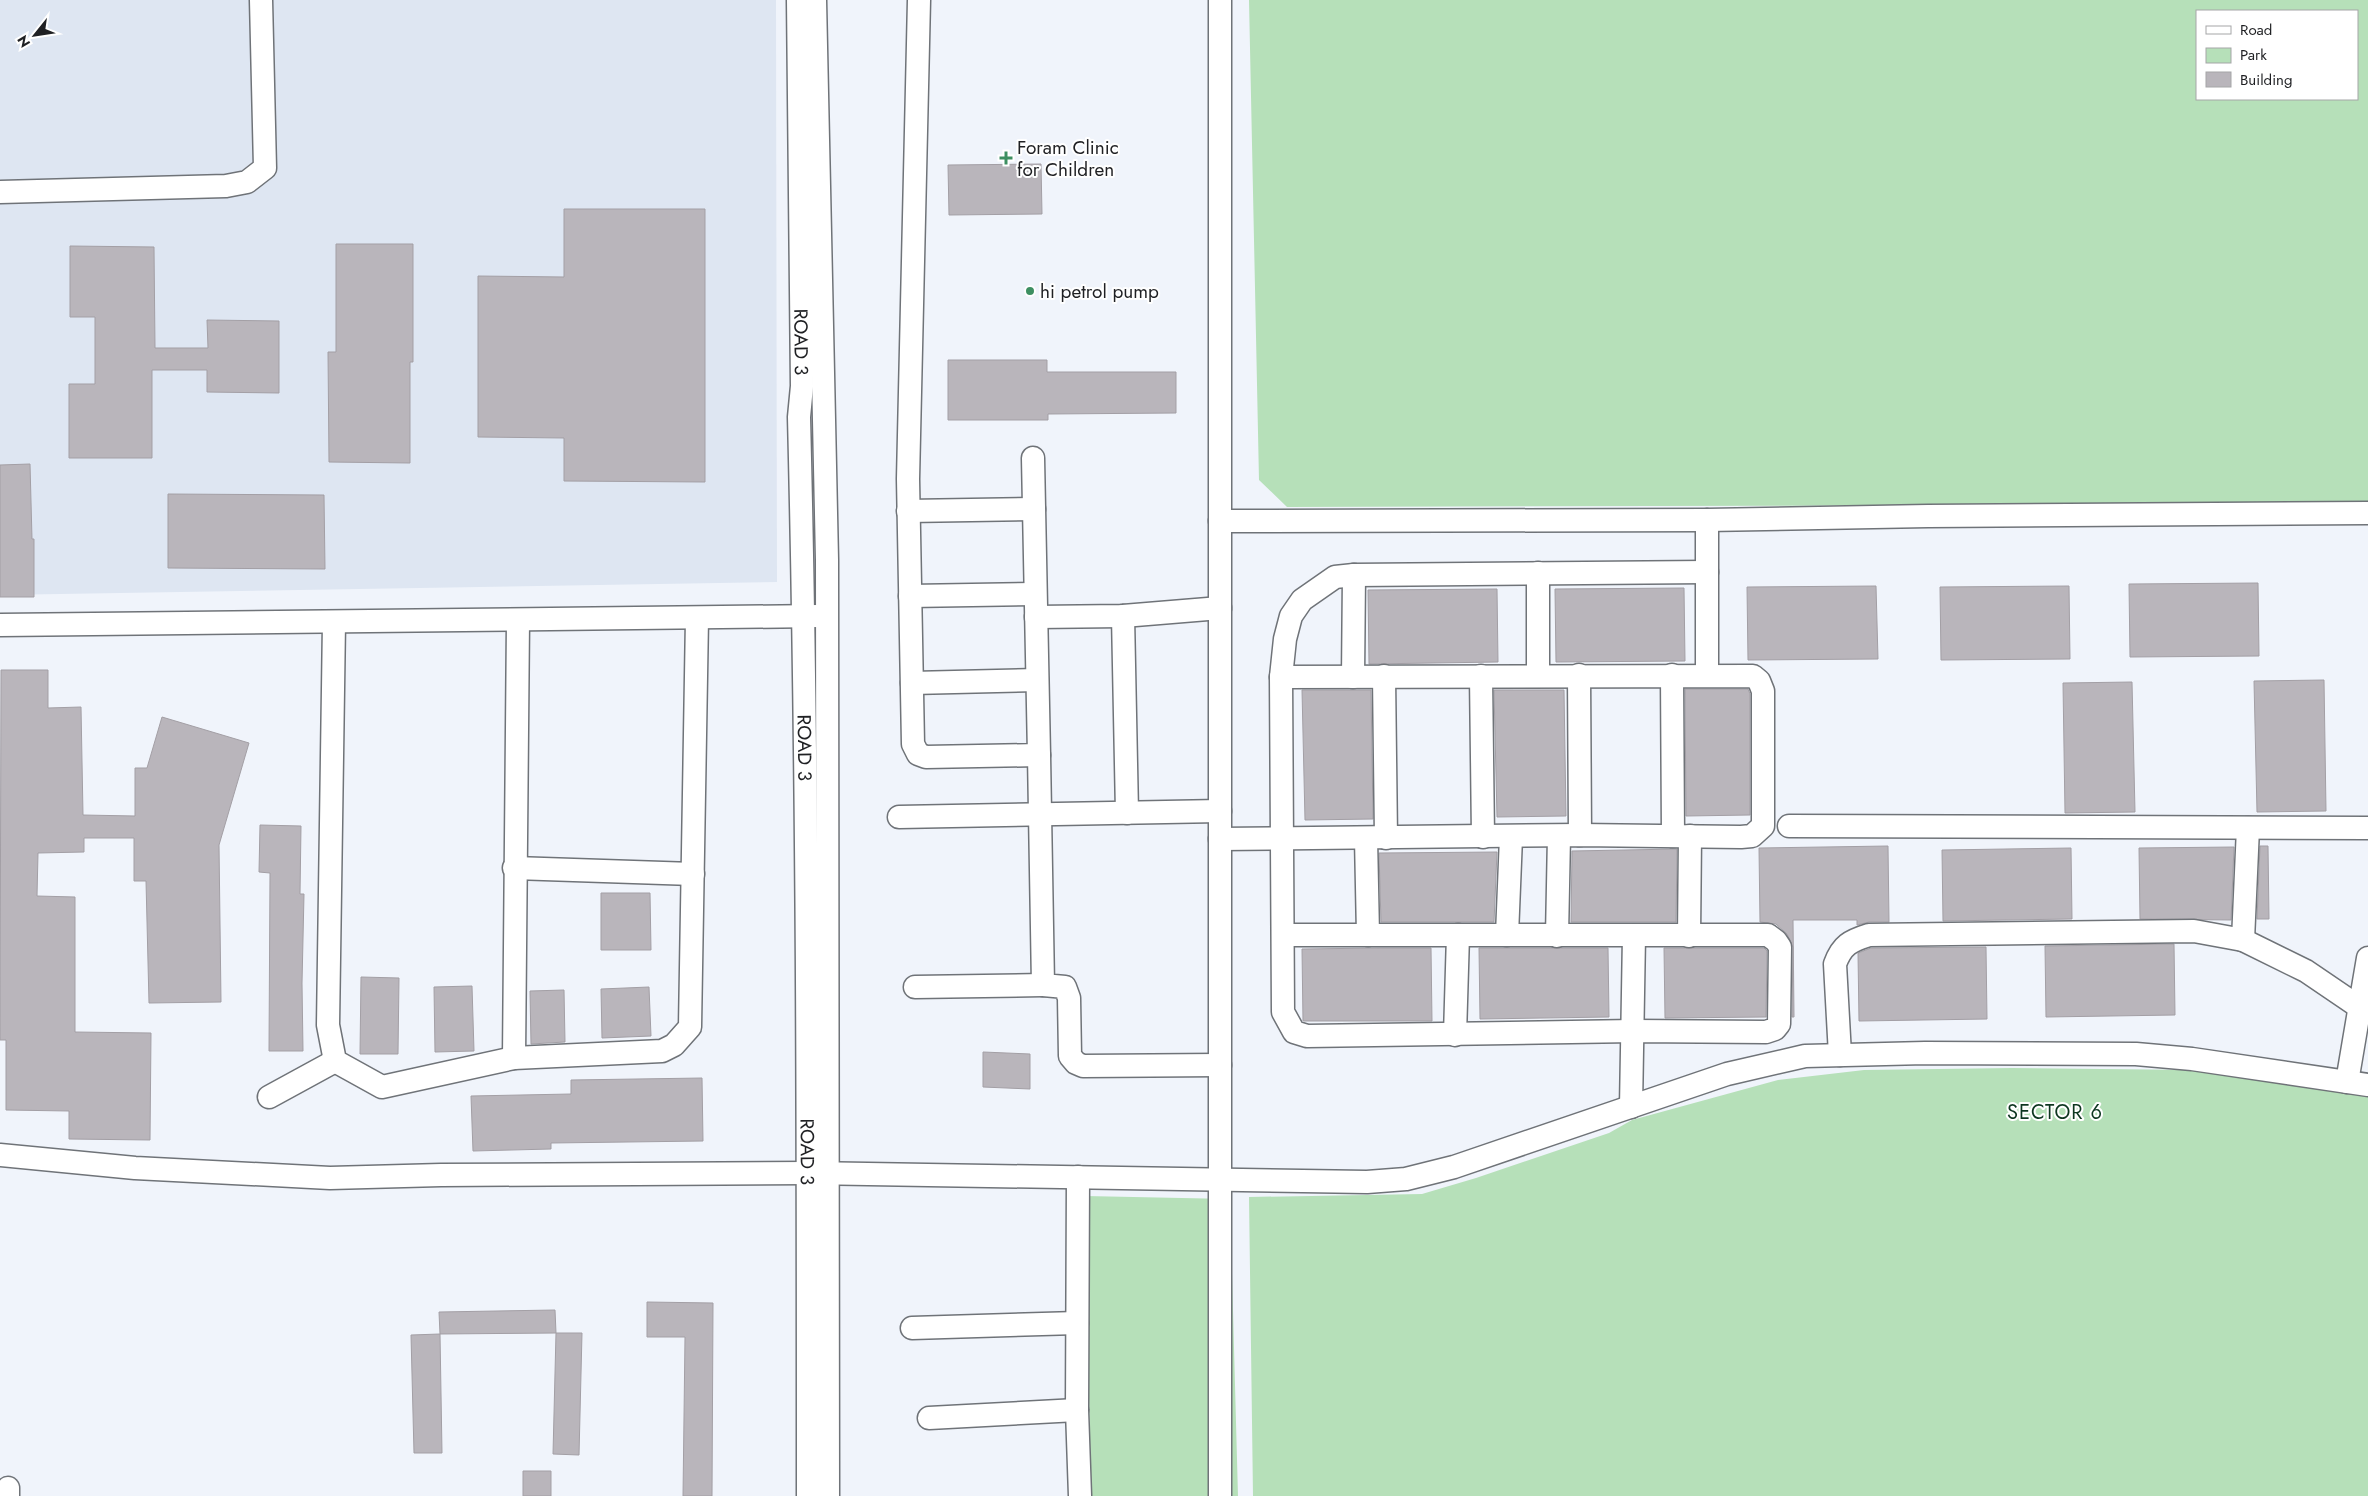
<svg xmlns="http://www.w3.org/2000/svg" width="2368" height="1496" font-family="Jost,sans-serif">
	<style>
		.built { fill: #dee6f2 }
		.green { fill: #b6e0b9; fill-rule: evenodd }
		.building { fill: #b9b5bb; stroke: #a39fa5 }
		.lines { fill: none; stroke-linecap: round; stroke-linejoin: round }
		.minor-casing { stroke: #6f7378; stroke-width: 25 }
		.minor { stroke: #fff; stroke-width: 22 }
		.poi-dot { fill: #3d8f61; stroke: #fff; stroke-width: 2 }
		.labels { text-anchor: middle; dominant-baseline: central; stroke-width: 4; stroke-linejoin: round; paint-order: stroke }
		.poi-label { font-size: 19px; fill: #1f2023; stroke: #fff; text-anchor: start }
		.street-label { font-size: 19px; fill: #1f2023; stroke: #fff }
		.neighbourhood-label { font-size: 20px; letter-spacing: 1px; fill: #0d3620; stroke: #fff }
	</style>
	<rect width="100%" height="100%" fill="#f0f4fb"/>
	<path class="built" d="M0 0H776L777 582 0 595Z"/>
	<path class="green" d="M1249 0H2368V504L1287 507 1259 480ZM2197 11H2357V99H2197Z
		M2012 1068 2194 1070 2368 1096V1496H1253L1249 1197 1422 1194 1476 1178 1609 1133 1632 1120 1778 1080 1864 1070Z
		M1085 1196 1230 1199 1238 1496H1091Z"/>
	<path class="building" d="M1041 164 1042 214 949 215 948 165Z
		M564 209H705V482L564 481V438L478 437V276L564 277Z
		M336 244H413V362H410V463L329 462 328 352H336Z
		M70 246 154 247 155 348H208L207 320 279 321V393L207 392V370H152V458H69V384H95V317H70Z
		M948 360H1047V372H1176V413L1048 414V420H948Z
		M30 464 32 539H34V597H0V465Z
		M168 494 324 495 325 569 168 568Z
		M2258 583 2259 656 2130 657 2129 584Z
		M1876 586 1878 659 1748 660 1747 587Z
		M2069 586 2070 659 1941 660 1940 587Z
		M1684 588 1685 661 1556 662 1555 589Z
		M1497 589 1498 662 1369 664 1368 590Z
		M1 670H48V708L81 707 83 815 135 816V768H147L162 717 249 743 219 845 221 1002 149 1003 146 881H134V838H84V852L38 853 37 896 75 897V1032L151 1033 150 1140 69 1139V1111L6 1110V1040H0Z
		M2324 680 2326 811 2257 812 2254 681Z
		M2132 682 2135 812 2065 813 2063 683Z
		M1685 689H1748L1750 694V815L1686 816Z
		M1302 690H1371L1373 819 1305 820Z
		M1494 690H1564L1566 816 1497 817Z
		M260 825 301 826 300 894H304L302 983 303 1051H269L270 873 259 872Z
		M1888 846 1889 922H1869L1857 925V920H1793L1794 1017H1792L1793 947 1787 934 1776 924 1760 922 1759 848Z
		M2260 846H2268L2269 919H2257Z
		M2234 847 2231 920 2140 919 2139 848Z
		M2071 848 2072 919 1943 921 1942 850Z
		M1677 849 1676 922H1571L1572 851Z
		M1497 852 1494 922H1381L1379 853Z
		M601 893H650L651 950H601Z
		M2174 944 2175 1015 2046 1017 2045 946Z
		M1986 947 1987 1019 1859 1021 1858 953 1871 948Z
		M1379 948H1431L1432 1021H1303L1302 949Z
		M1479 948H1608L1609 1017 1480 1019Z
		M1664 948H1764L1767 951 1766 1017 1665 1018Z
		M361 977 399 978 398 1054H360Z
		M472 986 474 1051 435 1052 434 987Z
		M649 987 651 1036 602 1038 601 989Z
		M564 990 565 1042 531 1044 530 991Z
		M983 1052 1030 1054V1089L983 1087Z
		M702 1078 703 1141 551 1143V1149L473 1151 471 1096 571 1094V1080Z
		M647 1302 713 1303 712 1496H683L685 1337H647Z
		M555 1310 556 1333 440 1334 439 1312Z
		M556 1333H582L579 1455 553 1454Z
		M440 1334 442 1453H414L411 1335Z
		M523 1471H551V1496H523Z"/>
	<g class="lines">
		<defs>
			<g id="minor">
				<path id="s1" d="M798 0 802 386 799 417C808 777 808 1136 808 1496"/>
				<path d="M815 0 827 560 828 1496"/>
				<path d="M919 0 908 479 913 744 918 754 926 757 1039 755 1033 458"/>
				<path d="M1220 0V1496"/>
				<path d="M0 192 226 186 247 182 265 168 261 0"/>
				<path d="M908 511 1034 509"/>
				<path d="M1220 521 1707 520 1928 516 2368 513"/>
				<path d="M1538 573V676"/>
				<path d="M910 596 1035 594"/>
				<path d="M1123 616 1127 813"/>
				<path d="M1036 617 1123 616 1220 608"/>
				<path d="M334 622 328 1025 335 1061 382 1087 514 1058 662 1051 674 1045 690 1027 697 618"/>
				<path d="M0 625 819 616"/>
				<path d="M1579 675 1580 835"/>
				<path d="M1672 675 1673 836"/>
				<path d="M1707 675V520"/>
				<path d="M1384 676 1386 838"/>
				<path d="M1481 676 1483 837"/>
				<path d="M1353 677 1354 575"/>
				<path d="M912 683 1037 680"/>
				<path d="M1039 755 1043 985 1065 987 1069 998 1070 1056 1076 1063 1083 1066 1220 1065"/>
				<path d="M899 817 1220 811"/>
				<path d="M1789 826 2368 828"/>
				<path d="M1366 838 1368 935"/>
				<path d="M1220 839 1580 835 1741 837 1752 836 1763 826V691L1759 681 1753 676 1281 677"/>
				<path d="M514 868 693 874"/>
				<path d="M1283 935H1768L1776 941 1780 947 1779 1024 1775 1029 1766 1032 1634 1031 1307 1036 1294 1032 1283 1012 1281 677 1285 639 1291 616 1302 600 1335 577 1354 575 1707 572"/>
				<path d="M1507 935 1511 837"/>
				<path d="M1557 936 1559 836"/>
				<path d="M1689 936 1690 836"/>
				<path d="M2243 940 2248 828"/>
				<path d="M915 987 1043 985"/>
				<path d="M1455 1035 1458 935"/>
				<path d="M1840 1055 1835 964C1842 945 1850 941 1869 935L2194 931 2243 940 2306 971 2359 1007"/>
				<path d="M514 1058 518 620"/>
				<path d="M2347 1082 2368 958"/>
				<path d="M269 1097 335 1061"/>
				<path d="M1631 1107 1634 936"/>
				<path d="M0 1155 135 1168 330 1178 441 1175 808 1173 1367 1182 1406 1179 1454 1167 1727 1074 1805 1056 1925 1053 2136 1054 2192 1059 2368 1085"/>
				<path d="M1078 1177 1077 1410 1080 1496"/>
				<path d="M912 1328 1077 1323"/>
				<path d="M929 1418 1077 1410"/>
				<path d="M8 1496V1488"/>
			</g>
		</defs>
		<use href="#minor" class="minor-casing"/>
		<use href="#minor" class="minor"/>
	</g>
	<g class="poi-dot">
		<path d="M1003.5 150.5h5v5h5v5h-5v5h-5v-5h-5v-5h5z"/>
		<circle cx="1030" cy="291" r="5"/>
	</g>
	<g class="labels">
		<g class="poi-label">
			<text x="1017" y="147">Foram Clinic<tspan x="1017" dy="22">for Children</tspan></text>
			<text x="1040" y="291">hi petrol pump</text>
		</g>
		<g class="street-label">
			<text stroke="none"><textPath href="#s1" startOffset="342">ROAD 3</textPath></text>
			<text stroke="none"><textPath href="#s1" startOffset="748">ROAD 3</textPath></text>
			<text stroke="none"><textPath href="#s1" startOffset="1152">ROAD 3</textPath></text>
		</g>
		<g class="neighbourhood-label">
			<text x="2055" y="1112">SECTOR 6</text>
		</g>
	</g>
	<rect x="2196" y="10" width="162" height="90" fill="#ffffff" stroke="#a5a6a7"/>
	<rect x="2206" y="26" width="25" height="8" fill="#ffffff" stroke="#a5a6a7"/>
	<text x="2240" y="35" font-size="15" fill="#1f2023">Road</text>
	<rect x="2206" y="48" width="25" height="15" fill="#b6e0b9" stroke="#a5a6a7"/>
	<text x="2240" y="60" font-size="15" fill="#1f2023">Park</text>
	<rect x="2206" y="72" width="25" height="15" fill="#b9b5bb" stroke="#a5a6a7"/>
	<text x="2240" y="85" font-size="15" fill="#1f2023">Building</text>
	<g transform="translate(35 35) rotate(240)" stroke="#ffffff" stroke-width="4" paint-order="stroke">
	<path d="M0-4L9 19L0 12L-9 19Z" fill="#1f2023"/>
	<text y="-8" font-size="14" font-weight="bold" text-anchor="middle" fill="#1f2023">N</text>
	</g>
</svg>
